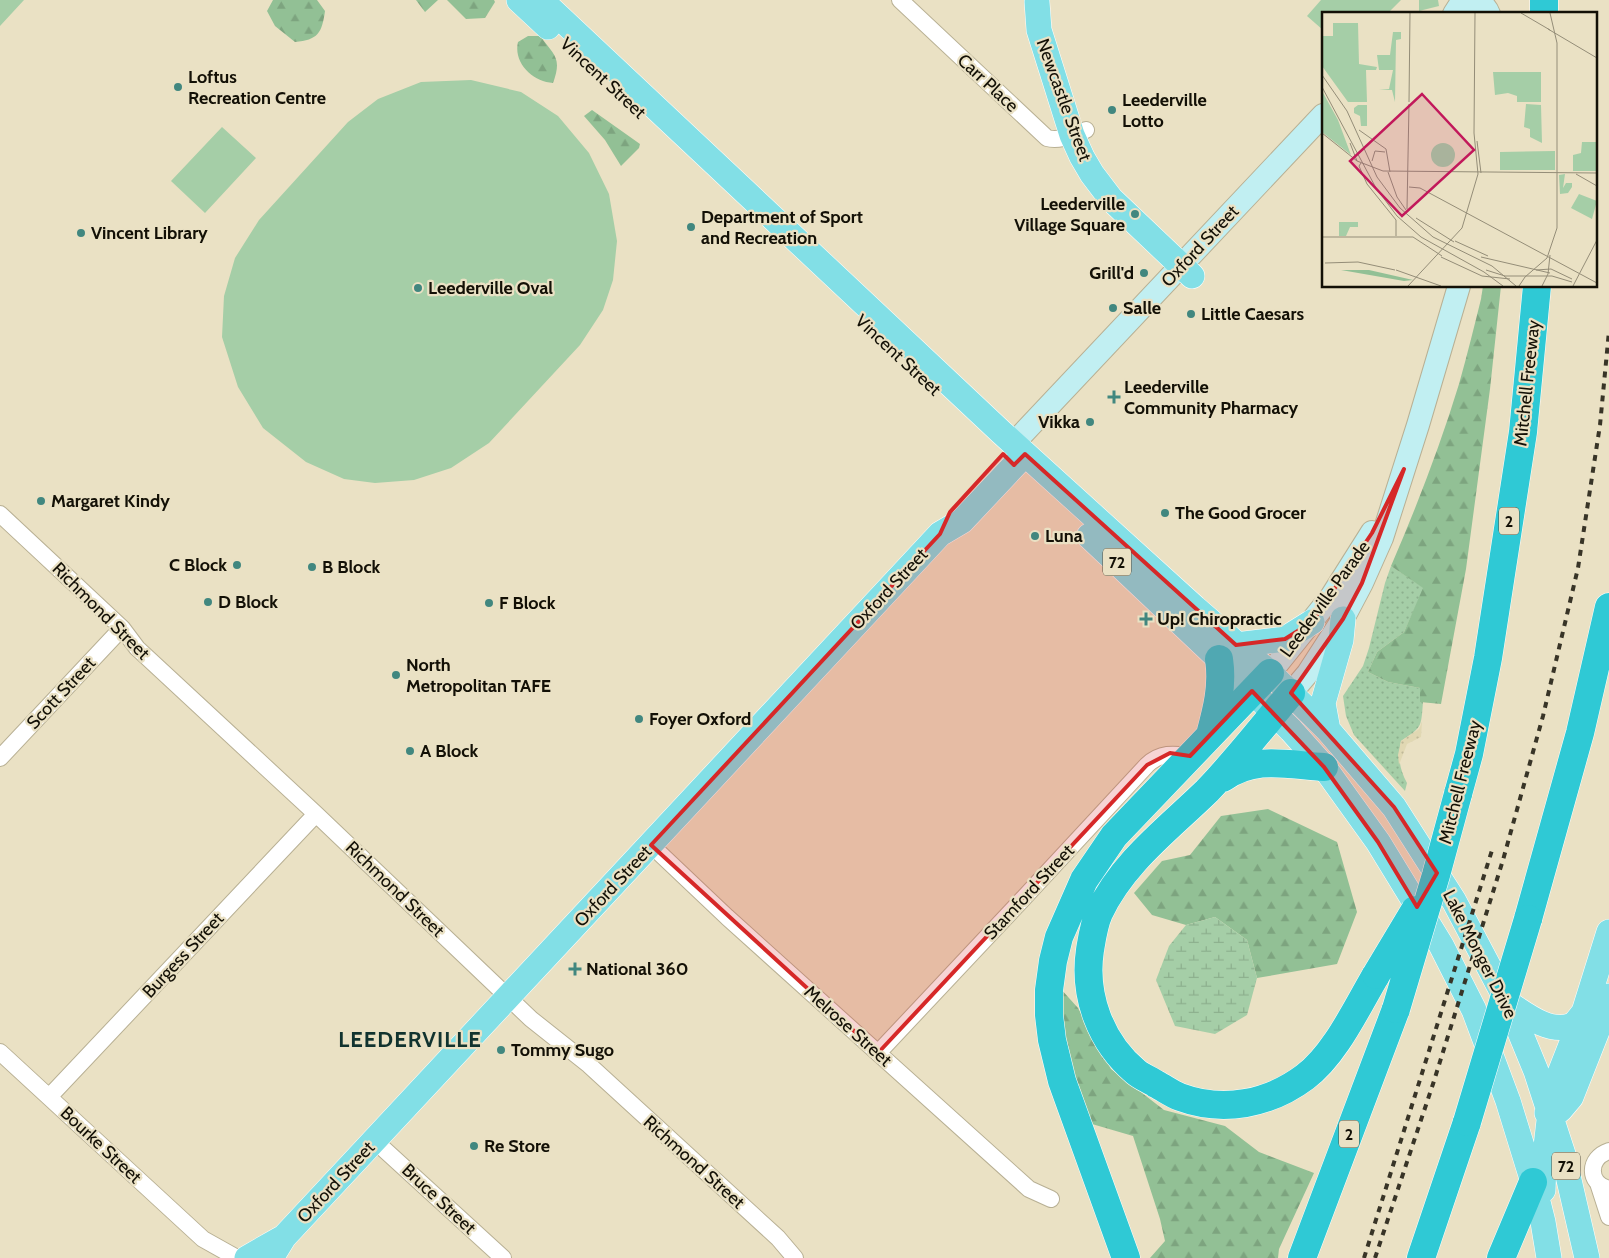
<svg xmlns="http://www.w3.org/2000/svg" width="1609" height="1258" font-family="Cabin,sans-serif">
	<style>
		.grass { fill: url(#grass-dots) }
		.forest { fill: url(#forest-firs) }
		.wetland { fill: url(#wetland-marsh) }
		.sand { fill: url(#sand-dots) }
		.green { fill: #a5cea7 }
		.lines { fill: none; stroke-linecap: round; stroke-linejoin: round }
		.street-casing { stroke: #b8b094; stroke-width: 18 }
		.secondary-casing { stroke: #b8b094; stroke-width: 24 }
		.primary-casing { stroke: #fff; stroke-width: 26 }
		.highway-casing { stroke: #fff; stroke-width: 29 }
		.street { stroke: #fff; stroke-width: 16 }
		.secondary { stroke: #c1eff2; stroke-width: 22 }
		.primary { stroke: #82dfe6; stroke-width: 25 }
		.highway { stroke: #2fc9d5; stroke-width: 28 }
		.rail { stroke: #383427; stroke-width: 4; stroke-dasharray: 6 6; stroke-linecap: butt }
		.highway-bridge-casing { stroke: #fff; stroke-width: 29; stroke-linecap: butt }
		.highway-bridge { stroke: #2fc9d5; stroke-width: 28 }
		.marked { fill: #d62828; fill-opacity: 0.2; stroke: #d62828; stroke-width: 4; stroke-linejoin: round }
		.poi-dot { fill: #41877f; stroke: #eae1c4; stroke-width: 2 }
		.labels { text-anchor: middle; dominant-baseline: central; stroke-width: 4.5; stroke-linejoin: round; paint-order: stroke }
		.shield { fill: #eae1c4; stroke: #544f3f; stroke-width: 1 }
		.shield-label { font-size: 16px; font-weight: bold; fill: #131006 }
		.poi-label { font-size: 18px; font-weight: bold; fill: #131006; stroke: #eae1c4; text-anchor: start }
		.street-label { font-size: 18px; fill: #131006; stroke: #eae1c4 }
		.district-label { font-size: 22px; font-weight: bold; letter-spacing: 1px; fill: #11332f; stroke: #eae1c4 }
		.inset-road { fill: none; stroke: #948d78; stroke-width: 1 }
		.view { fill: #c2185b; fill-opacity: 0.15; stroke: #c2185b; stroke-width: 2.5 }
		.inset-edge { fill: none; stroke: #131006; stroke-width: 2.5 }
	</style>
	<defs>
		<pattern id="grass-dots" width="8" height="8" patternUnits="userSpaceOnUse" patternTransform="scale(1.25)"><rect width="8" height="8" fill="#a5cea7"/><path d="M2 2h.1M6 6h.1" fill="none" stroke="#8db08e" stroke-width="1.8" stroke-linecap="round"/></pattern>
		<pattern id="forest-firs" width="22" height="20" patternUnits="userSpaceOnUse" patternTransform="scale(1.25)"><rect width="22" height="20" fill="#92c095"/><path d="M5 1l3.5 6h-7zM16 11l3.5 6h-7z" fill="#7da47f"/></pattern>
		<pattern id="wetland-marsh" width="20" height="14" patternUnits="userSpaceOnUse" patternTransform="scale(1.25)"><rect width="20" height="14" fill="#a5cea7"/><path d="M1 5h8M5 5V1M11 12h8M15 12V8" fill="none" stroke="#8db08e"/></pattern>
		<pattern id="sand-dots" width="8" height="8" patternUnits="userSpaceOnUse" patternTransform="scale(1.25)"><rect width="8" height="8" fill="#e1d8b3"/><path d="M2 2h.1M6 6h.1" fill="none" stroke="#c0b898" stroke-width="1.8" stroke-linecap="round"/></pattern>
	</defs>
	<rect width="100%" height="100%" fill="#eae1c4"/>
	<path class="grass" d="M1391 566 1424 588 1404 632 1377 652 1368 672 1388 682 1420 688V702H1423C1421 728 1422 727 1401 741 1398 758 1399 768 1407 783L1405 791 1354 735 1346 716 1343 696 1363 666 1369 648 1385 583Z"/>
	<path class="forest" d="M273 0H317L325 11C322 33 318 40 295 42L275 26 267 11Z
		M416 0H438L425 12Z
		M447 0H494L495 2 485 18 466 19Z
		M528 36H540C555 56 562 58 553 83 533 82 513 63 518 42Z
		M592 110 640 144 639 148 621 166 605 140 584 116Z
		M1483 286H1501L1490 389 1466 569 1441 704 1420 702V688L1388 682 1368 672 1377 652 1404 632 1423 588 1391 566C1417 506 1440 446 1459 384 1467 356 1474 327 1481 299Z
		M1268 809 1337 842 1357 912 1337 964 1257 978 1247 940 1215 917 1186 925 1152 915 1134 893 1162 861 1190 855 1221 816Z
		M1060 988 1078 1008 1111 1069 1164 1110 1225 1126 1259 1152 1314 1173 1279 1249 1278 1258H1150L1165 1241 1160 1219 1133 1136 1092 1124 1064 1048Z"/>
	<path class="wetland" d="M1215 917 1247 940 1257 978 1247 1015 1215 1034 1175 1026 1156 980 1169 946 1186 925Z"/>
	<path class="sand" d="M1422 722 1421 737 1407 744 1399 765 1398 755 1401 741 1419 729Z"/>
	<path class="green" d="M0 0H24L0 26Z
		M1321 0H1401L1387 14H1323V30L1307 16Z
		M1419 0H1438L1439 6 1419 11Z
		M471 80 521 92 558 116 589 153 609 194 617 241 613 280 603 310 580 345 489 443 451 468 414 480 375 483 344 479 306 462 263 428 238 387 222 337 224 296 235 258 259 220 348 122 378 99 421 82Z
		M222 127 256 158 205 213 171 181Z"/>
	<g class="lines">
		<defs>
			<path id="street" d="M900 0 1047 138C1060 142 1074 134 1086 130
				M0 514 122 628 137 648 316 814 531 1019 589 1065 778 1238 795 1258
				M0 758 122 628
				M651 845 727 917 1029 1189 1051 1199
				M0 1052 203 1239 237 1258
				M878 1053 1019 903 1147 765C1161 752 1174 754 1190 756
				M49 1097 316 814
				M375 1141 503 1258
				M1609 1151C1588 1158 1587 1183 1609 1189
				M1598 1183 1609 1217"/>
			<path id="secondary" d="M1454 14 1461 3C1473 0 1484 1 1489 14
				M1013 444 1323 115
				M1270 673 1331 597 1372 532
				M1291 693 1308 673 1343 619 1362 583 1382 538 1418 425 1459 286"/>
			<path id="primary" d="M519 0 548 27
				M541 0 1001 432 1195 608 1270 673 1328 730 1394 807 1454 901 1508 1003 1536 1071 1563 1154 1587 1258
				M1037 2 1039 30 1072 135 1082 157 1092 174 1111 199 1192 276
				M1089 536 1219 659 1291 730 1324 767 1378 842 1441 945 1474 1010 1508 1101 1533 1182 1543 1222 1549 1258
				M1236 645 1285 639 1312 622
				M1328 730 1323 703 1341 640 1343 619
				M1508 1003C1525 1014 1548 1033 1570 1026 1576 1024 1580 1017 1584 1012
				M1547 1113 1560 1110 1571 1097 1601 1021 1609 996
				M1543 1190 1544 1164 1550 1112 1558 1078 1584 1012 1609 932
				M247 1258 282 1238
				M271 1258 284 1237 871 608 940 534 962 521 1025 454"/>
			<path id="highway" d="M1544 0V14
				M1291 693C1263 726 1237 760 1207 791 1169 828 1122 863 1099 913 1094 924 1092 938 1090 950 1083 996 1101 1043 1136 1072 1142 1077 1150 1080 1156 1084 1164 1088 1172 1094 1180 1097 1223 1113 1269 1104 1305 1077 1335 1055 1357 1007 1376 975
				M1210 735C1217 709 1223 686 1219 659
				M1223 778C1255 755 1287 765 1324 767
				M1458 794 1469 754 1488 658 1523 432 1537 286
				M1528 919 1580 733 1609 607
				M1126 1258 1062 1081 1052 1040 1049 1015V990L1053 961 1059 937 1084 880 1114 836 1270 673
				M1302 1258 1396 1009
				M1421 1258 1467 1122
				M1501 1258 1533 1182"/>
		</defs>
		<use href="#street" class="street-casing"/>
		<use href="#secondary" class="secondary-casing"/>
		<use href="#primary" class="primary-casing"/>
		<use href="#highway" class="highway-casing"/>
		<use href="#street" class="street"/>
		<use href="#secondary" class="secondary"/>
		<use href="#primary" class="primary"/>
		<use href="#highway" class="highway"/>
		<path class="rail" d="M1364 1258 1493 847
			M1375 1258 1433 1084 1503 860 1543 716 1578 568 1600 425 1609 331"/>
		<defs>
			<path id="highway-bridge" d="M1376 975 1415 910
				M1396 1009 1436 875 1458 794
				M1467 1122 1528 919"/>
		</defs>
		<use href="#highway-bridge" class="highway-bridge-casing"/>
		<use href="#highway-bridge" class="highway-bridge"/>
	</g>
	<path class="marked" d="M1003 454 1014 465 1025 454 1236 645 1285 639 1312 622 1372 533 1404 469 1362 583 1343 619 1291 693 1394 807 1437 873 1417 907 1378 842 1324 767 1252 691 1190 756 1170 753 1147 765 878 1053 651 845 940 534 950 512Z"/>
	<g class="poi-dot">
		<circle cx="178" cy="87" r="5"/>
		<circle cx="1112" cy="110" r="5"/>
		<circle cx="1135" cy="214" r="5"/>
		<circle cx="691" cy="227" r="5"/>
		<circle cx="81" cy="233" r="5"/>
		<circle cx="1144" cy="273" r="5"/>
		<circle cx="418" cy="288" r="5"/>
		<circle cx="1113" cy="308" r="5"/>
		<circle cx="1191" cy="314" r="5"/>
		<path d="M1111.5 389.5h5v5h5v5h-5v5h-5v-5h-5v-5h5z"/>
		<circle cx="1090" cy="422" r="5"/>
		<circle cx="41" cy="501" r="5"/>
		<circle cx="1165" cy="513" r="5"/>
		<circle cx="1035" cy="536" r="5"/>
		<circle cx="237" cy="565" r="5"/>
		<circle cx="312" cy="567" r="5"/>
		<circle cx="208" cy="602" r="5"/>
		<circle cx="489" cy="603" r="5"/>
		<path d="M1143.5 611.5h5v5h5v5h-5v5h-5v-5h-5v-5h5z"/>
		<circle cx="396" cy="675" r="5"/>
		<circle cx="639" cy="719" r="5"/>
		<circle cx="410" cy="751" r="5"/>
		<path d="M572.5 961.5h5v5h5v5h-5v5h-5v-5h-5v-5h5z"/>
		<circle cx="501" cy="1050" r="5"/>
		<circle cx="474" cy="1146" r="5"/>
	</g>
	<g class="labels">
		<g class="shield">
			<rect x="1499" y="507.5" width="20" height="27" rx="4"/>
			<rect x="1103" y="548.5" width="28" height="27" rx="4"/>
			<rect x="1339" y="1120.5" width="20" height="27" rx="4"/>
			<rect x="1552" y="1152.5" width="28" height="27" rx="4"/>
		</g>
		<g class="shield-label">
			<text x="1509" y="521">2</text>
			<text x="1117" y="562">72</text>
			<text x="1349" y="1134">2</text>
			<text x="1566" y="1166">72</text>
		</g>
		<g class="poi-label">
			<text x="188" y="77">Loftus<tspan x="188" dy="21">Recreation Centre</tspan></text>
			<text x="1122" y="100">Leederville<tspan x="1122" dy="21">Lotto</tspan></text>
			<text x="1125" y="204" text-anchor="end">Leederville<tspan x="1125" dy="21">Village Square</tspan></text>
			<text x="701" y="217">Department of Sport<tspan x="701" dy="21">and Recreation</tspan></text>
			<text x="91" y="233">Vincent Library</text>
			<text x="1134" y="273" text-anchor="end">Grill'd</text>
			<text x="428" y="288">Leederville Oval</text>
			<text x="1123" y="308">Salle</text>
			<text x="1201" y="314">Little Caesars</text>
			<text x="1124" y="387">Leederville<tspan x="1124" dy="21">Community Pharmacy</tspan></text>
			<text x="1080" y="422" text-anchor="end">Vikka</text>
			<text x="51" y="501">Margaret Kindy</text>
			<text x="1175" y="513">The Good Grocer</text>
			<text x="1045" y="536">Luna</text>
			<text x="227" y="565" text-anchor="end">C Block</text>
			<text x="322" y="567">B Block</text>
			<text x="218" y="602">D Block</text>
			<text x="499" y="603">F Block</text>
			<text x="1157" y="619">Up! Chiropractic</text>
			<text x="406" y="665">North<tspan x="406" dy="21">Metropolitan TAFE</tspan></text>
			<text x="649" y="719">Foyer Oxford</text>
			<text x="420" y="751">A Block</text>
			<text x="586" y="969">National 360</text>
			<text x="511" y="1050">Tommy Sugo</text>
			<text x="484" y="1146">Re Store</text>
		</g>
		<g class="street-label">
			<text transform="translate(603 78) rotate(43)">Vincent Street</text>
			<text transform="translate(988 83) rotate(43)">Carr Place</text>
			<text transform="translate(1064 100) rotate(70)">Newcastle Street</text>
			<text transform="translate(1200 246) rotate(-47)">Oxford Street</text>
			<text transform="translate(898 355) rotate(43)">Vincent Street</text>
			<text transform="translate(1527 383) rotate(-84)">Mitchell Freeway</text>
			<text transform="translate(889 589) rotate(-47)">Oxford Street</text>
			<text transform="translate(1325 599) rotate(-54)">Leederville Parade</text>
			<text transform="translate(101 611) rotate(45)">Richmond Street</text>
			<text transform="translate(61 693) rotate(-47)">Scott Street</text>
			<text transform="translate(1460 782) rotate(-76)">Mitchell Freeway</text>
			<text transform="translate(613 886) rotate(-47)">Oxford Street</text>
			<text transform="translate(395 889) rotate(44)">Richmond Street</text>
			<text transform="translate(1029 892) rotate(-47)">Stamford Street</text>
			<text transform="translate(1480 954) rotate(63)">Lake Monger Drive</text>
			<text transform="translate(183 955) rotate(-47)">Burgess Street</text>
			<text transform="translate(848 1026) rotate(42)">Melrose Street</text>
			<text transform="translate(101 1145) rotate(43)">Bourke Street</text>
			<text transform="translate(694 1162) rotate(42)">Richmond Street</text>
			<text transform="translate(336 1182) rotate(-47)">Oxford Street</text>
			<text transform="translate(439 1199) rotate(43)">Bruce Street</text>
		</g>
		<g class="district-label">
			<text x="410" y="1039">LEEDERVILLE</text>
		</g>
	</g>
	<g transform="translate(1322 12)">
		<rect width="275" height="275" fill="#eae1c4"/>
		<path d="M260 130H275V159H251V143L259 141Z" fill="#a5cea7"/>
		<path d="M19 258H47L91 268 82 269Z" fill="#92c095"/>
		<path d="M11 11H36L37 52 55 55 54 58H44L45 90H26L0 54V24H11ZM71 20H79V27L74 28 73 90 70 78H57L67 77 71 58H57L55 43H68ZM171 60H219V90H195V84L186 81 173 83ZM0 79 16 108 29 143 0 120ZM204 92 219 93 220 131 208 125V117L202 115ZM36 93H45V114H39L38 104 32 101V96ZM109 143a12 12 0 1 1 24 0a12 12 0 1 1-24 0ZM233 139V158H178V140ZM243 162 241 176 244 171H250V175L246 181 238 182 237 163ZM257 182 275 189 270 207 249 196ZM17 210H36V215H28L24 224H17Z" fill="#a5cea7"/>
		<path class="inset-road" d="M199 1 228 18M226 17 275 46M0 63 25 99 55 165 78 196 111 225 170 254 194 274M0 75 54 176 75 204 99 225 162 260 181 274M87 90 88 1M37 118 64 137 68 160M0 121 35 149 61 159 275 161M155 129 159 161M28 131 35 149M50 149 53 139 63 140M39 151 37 154 45 172 74 208V224M66 160 75 185 84 198M254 162 275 174M87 175 98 176 275 271M85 197 87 92M94 206 132 230M0 225H91L120 244M133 229 166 244M119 245 160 264 188 267M159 245 228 261M3 251 36 250 73 258M74 258 119 274M164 258 183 264H230L250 270M214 258 229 257 250 267M86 274 140 216 156 162 152 121 153 1M197 274 203 265 225 246 235 216V31L228 1M220 274 226 262 228 243M251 274 275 228"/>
		<path class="view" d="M100 82 152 138 80 204 28 149Z"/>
		<rect width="275" height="275" class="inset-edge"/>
	</g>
</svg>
